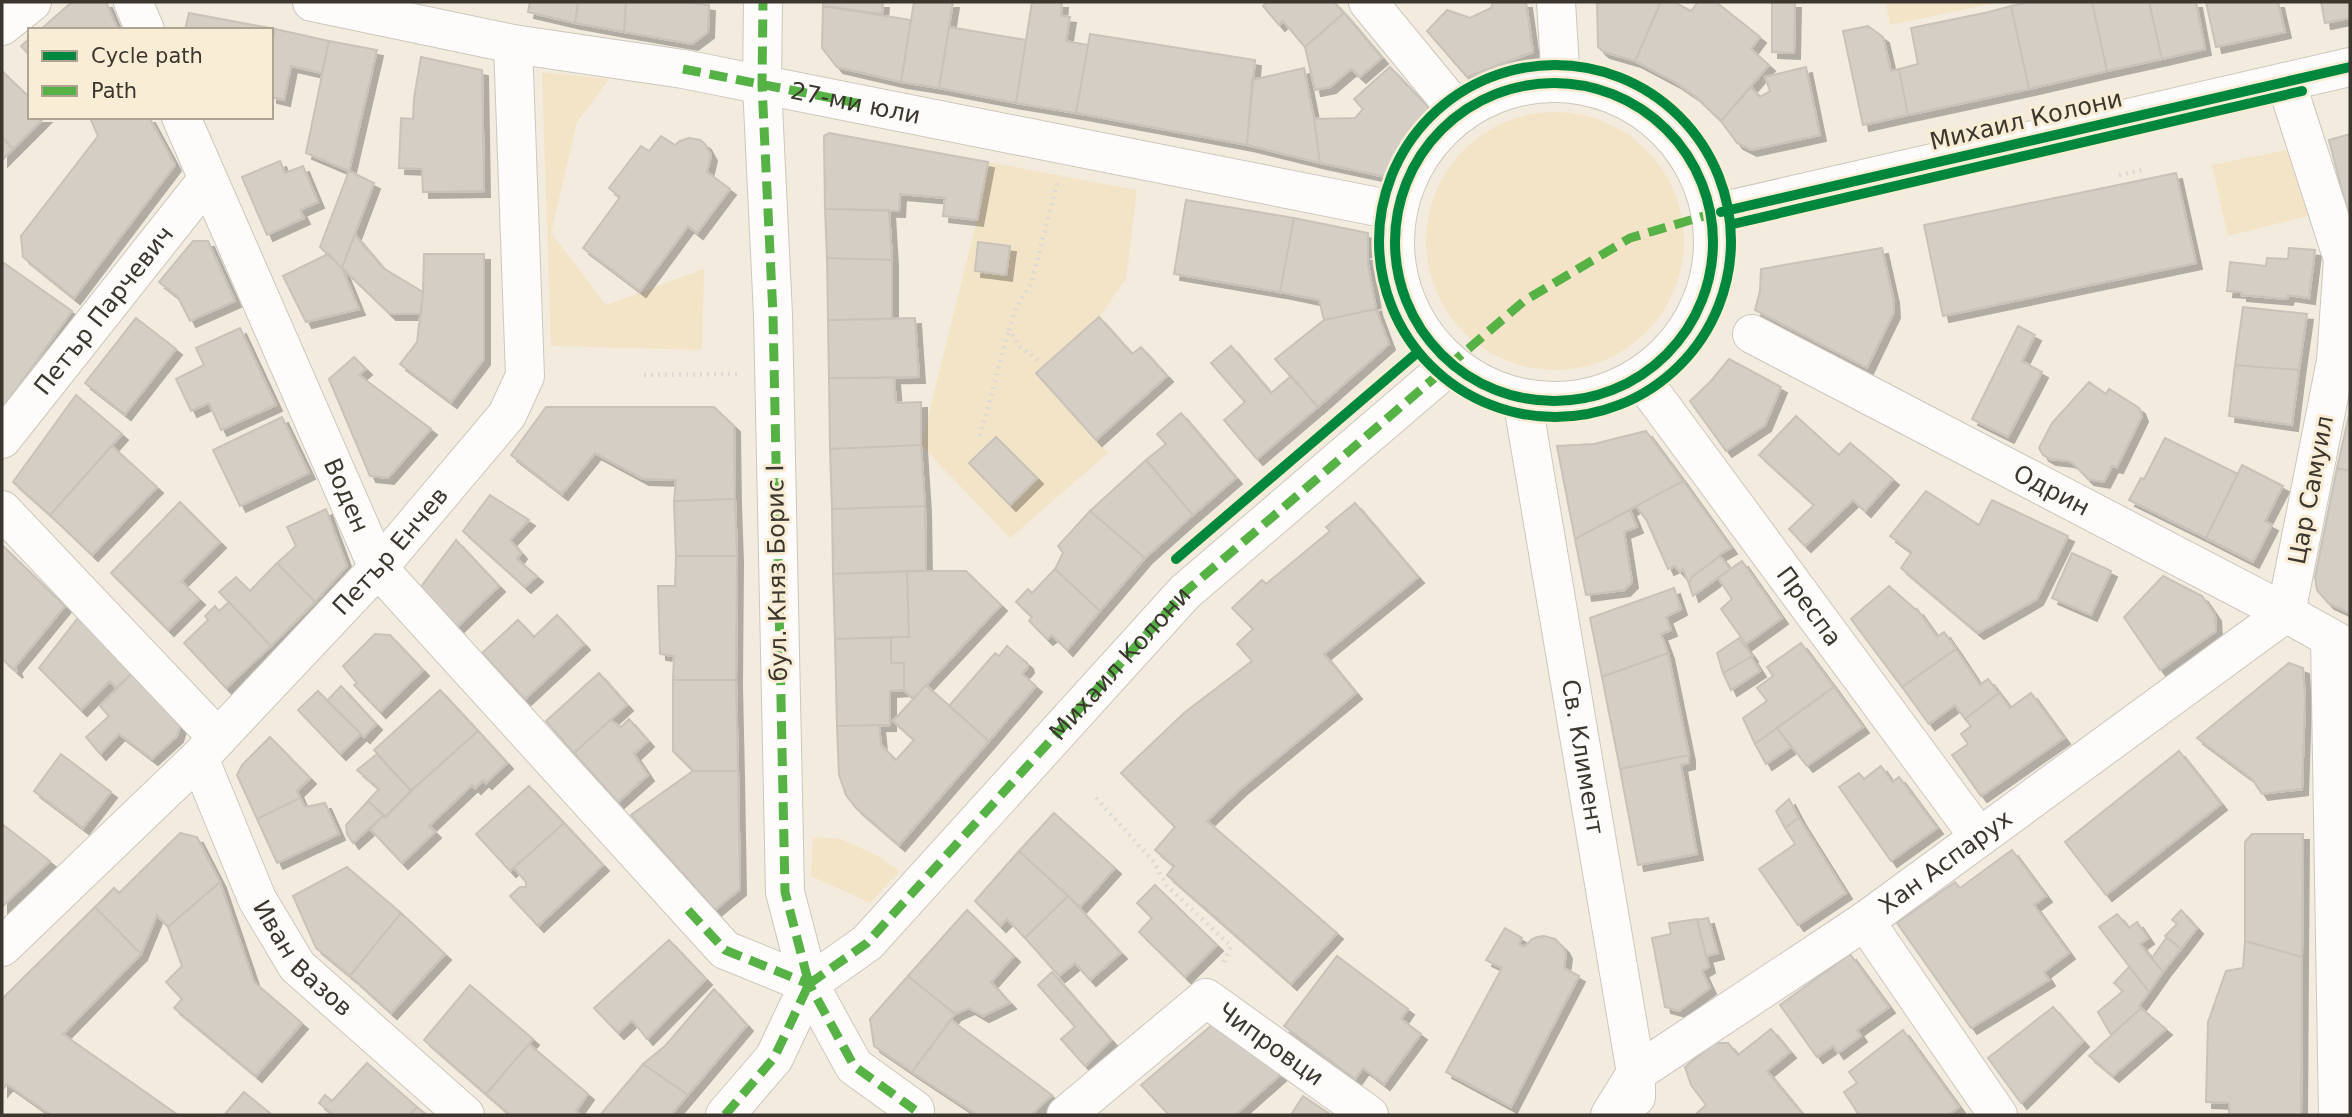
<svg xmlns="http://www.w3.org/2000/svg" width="2352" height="1117" font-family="'DejaVu Sans',sans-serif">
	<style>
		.green { fill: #f4e4c7 }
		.building { fill: #d4cec5; stroke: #c8c2b9; stroke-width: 2; filter: url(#shadow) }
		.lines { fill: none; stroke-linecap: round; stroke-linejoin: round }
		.minor-casing { stroke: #cdc7bd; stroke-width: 40 }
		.path { stroke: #dcd9d6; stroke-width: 4.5; stroke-dasharray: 2 5; stroke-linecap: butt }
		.minor { stroke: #fdfcfa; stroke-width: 38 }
		.quiet { stroke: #57b246; stroke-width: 9; stroke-dasharray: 18 9; stroke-linecap: butt }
		.cycleway-casing { stroke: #faedd6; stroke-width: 15 }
		.cycleway { stroke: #00873e; stroke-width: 10 }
		.labels { text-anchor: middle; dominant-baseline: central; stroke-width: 6; stroke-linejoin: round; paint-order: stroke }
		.street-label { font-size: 24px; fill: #3c372e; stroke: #faedd6 }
	</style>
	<defs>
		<filter id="shadow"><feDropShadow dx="6" dy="6" stdDeviation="0" flood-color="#0004"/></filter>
	</defs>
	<rect width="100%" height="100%" fill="#f2ebde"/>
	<path class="green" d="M1886 2H1999L1890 25Z
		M542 72 609 79 577 122 551 233 606 305 704 269 702 350 551 346Z
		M1426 241a129 129 0 1 1 258 0a129 129 0 1 1-258 0Z
		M2287 150 2311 215 2228 236 2212 165Z
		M988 162 1137 190 1126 279 1099 317 1036 373 1108 453 1010 538 921 445 977 220Z
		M813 837 841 839 876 855 900 871 870 903 811 876Z"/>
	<path class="building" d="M72 2H106L118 30H40Z
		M530 2H578L575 23 528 12Z
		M578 2H626L624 32 575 23Z
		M626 2H686L709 5 708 32 692 44 624 32Z
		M823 2H883L882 14 823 6Z
		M914 2H953L939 88 901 82Z
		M1032 2H1062L1061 16 1070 17 1066 41 1088 45 1076 113 1016 103Z
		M1267 2H1334L1344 13 1305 47 1283 21 1279 25 1263 6Z
		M1493 2H1526L1533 52 1467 77 1427 31 1447 10 1470 18 1491 8Z
		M1597 2H1661L1635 61 1604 52 1598 47Z
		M1661 2H1674L1691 11 1698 2H1716L1760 37 1751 49 1769 65 1721 121 1695 96 1675 82 1635 61Z
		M1772 2H1795L1794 53 1772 52Z
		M2030 2H2092L2107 71 2029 89 2011 6Z
		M2092 2H2149L2162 59 2107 71Z
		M2149 2H2196L2205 49 2162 59Z
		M2206 2H2278L2285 32 2216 47Z
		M2321 2H2350V18L2325 23Z
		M823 6 911 20 901 82 837 67 822 48Z
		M2011 6 2029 89 1908 115 1899 69 1918 64 1911 28 1989 12Z
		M189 13 275 29 271 47V30H185Z
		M1344 13 1382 58 1360 77 1351 69 1330 87 1315 90 1305 47Z
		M1868 26 1883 37 1891 71 1899 69 1908 115 1863 125 1843 31Z
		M949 27 1026 40 1016 103 939 88Z
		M275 29 329 41 322 73 291 66 284 100 271 97V47Z
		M1090 34 1255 60 1247 145 1076 113Z
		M30 38V56L21 46Z
		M329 41 377 50 349 171 306 153Z
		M421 57 482 70 484 191 423 192 422 169 399 168 401 118 413 119 414 98Z
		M1390 67 1432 111 1397 153 1386 177 1320 163 1314 119 1355 118 1363 109 1354 99Z
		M1806 67 1820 135 1751 150 1737 143 1721 121 1751 87 1760 97 1770 91 1765 77Z
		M1304 68 1314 119 1320 163 1247 145 1252 80Z
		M2 71 30 98V117H45L13 149 2 137Z
		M149 117 175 165 74 298 23 257 21 236 98 136 90 118Z
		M829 133 988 162 977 220 943 216 945 198 900 194 899 211 825 209 824 136Z
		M2350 134V216L2349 217 2329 140Z
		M661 136 675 145 680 141 689 138 700 140 705 144 711 155 707 172 730 189 697 233 688 226 640 291 583 248 620 197 609 188 641 146 649 151Z
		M2 137 13 149 2 160Z
		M280 161 285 173 303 166 318 202 300 210 304 218 267 235 242 177Z
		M349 171 374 183 342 268 320 247Z
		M2176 173 2196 263 1943 316 1924 225Z
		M1186 200 1294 218 1280 292 1174 274Z
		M825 209 889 210 892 260 827 258Z
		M1294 218 1368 233V265L1376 309 1324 320 1319 300 1280 292Z
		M355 235 383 268 423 292 421 314H390L342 268Z
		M193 241H208L235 301 190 321 178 297 159 282Z
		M978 242 1010 246 1006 275 975 271Z
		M1882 248 1893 297 1894 312 1867 368 1755 310 1760 291 1761 269Z
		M2289 248 2315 250 2309 298 2288 295 2287 299 2241 295V292L2227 291 2230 262 2266 266 2267 258 2288 259Z
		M328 254 342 268 359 309 306 322 283 276Z
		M424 254H484V359L451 402 400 364 417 342 423 292Z
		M827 258 892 260V319L828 320Z
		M4 263 72 311 2 409V266Z
		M2243 307 2307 314 2299 370 2235 365Z
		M1376 309 1389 344 1318 407 1275 359 1324 320Z
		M1099 317 1132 354 1141 347 1167 376 1096 440 1036 373Z
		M136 318 176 349 125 414 85 383Z
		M915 318 919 377 829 378 828 320Z
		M2018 326 2035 335 2022 361 2042 372 2008 437 1972 419Z
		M240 328 276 405 221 430 209 403 191 411 176 379 204 365 196 348Z
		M1231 346 1271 393 1291 376 1318 407 1257 459 1224 420 1245 402 1211 363Z
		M354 357 366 369 359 375 431 429 388 478 370 476 329 379Z
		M1729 359 1781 387 1765 425 1726 451 1690 401 1711 381Z
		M2235 365 2299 370 2292 425 2229 416Z
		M829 378H894L896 403 921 402V445L830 449Z
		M2089 382 2106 394 2109 389 2139 408 2142 416 2117 467 2112 466 2104 482 2088 479 2073 463 2068 461 2050 459 2043 455 2039 448 2052 423Z
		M76 395 122 434 50 515 13 482Z
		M546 407H714L734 426 735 499 674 501 676 480 643 479 595 453 562 494 511 455Z
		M2350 411V471L2337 468Z
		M1181 413 1236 478 1193 515 1146 460 1166 444 1157 434Z
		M1796 416 1839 455 1850 443 1893 479 1865 511 1853 500 1805 546 1789 529 1814 505 1759 455Z
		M282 417 309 473 240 506 213 450Z
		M1646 431 1683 481 1575 539 1557 446 1594 444Z
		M996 437 1037 478 1010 505 969 463Z
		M2165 438 2238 474 2206 538 2129 500 2141 478 2144 479Z
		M921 445 925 506 832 509 830 449Z
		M112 446 157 487 92 555 50 515Z
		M1146 460 1193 515 1145 558 1090 511Z
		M2242 465 2283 486 2265 521 2272 525 2253 562 2206 538Z
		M2337 468 2350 471V613L2328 603 2317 590 2315 577Z
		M1683 481 1731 548 1720 554V556L1692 577 1689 584 1683 569 1680 572 1675 566 1668 569 1647 521 1636 506Z
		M1926 491 1979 525 1992 500 2068 536 2037 599 1978 633 1901 568 1912 552 1890 536Z
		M490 495 529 520 510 540 521 553 517 559 537 576 525 587 463 531Z
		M735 499 737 556H676L674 501Z
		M180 502 220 542 181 581 199 599 168 630 111 573Z
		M1355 503 1418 577 1324 654 1356 693 1239 790 1207 821 1337 933 1291 984 1167 875 1174 866 1155 850 1175 827 1121 773 1184 713 1252 661 1237 644 1253 629 1232 608 1262 580 1266 584 1330 531 1326 527Z
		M925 506 926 571 833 574 832 509Z
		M326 509 347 566 315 602 277 563 296 546 287 527Z
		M1630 510 1637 527 1624 532 1632 582 1624 590 1586 595 1575 539Z
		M1090 511 1145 558 1100 611 1055 569 1063 553 1058 546Z
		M456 540 499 586 457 627 420 588Z
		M2 545 65 606 15 667 17 672 2 659Z
		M2072 553 2111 571 2091 615 2052 598Z
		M676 556H737L736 680H673L674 656 660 654 658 586H675Z
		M1720 556 1730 569 1693 596 1689 584 1692 577Z
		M1742 561 1782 618 1746 644 1721 609 1732 599 1718 578Z
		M277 563 315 602 271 646 219 592 236 577 250 591Z
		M1055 569 1100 611 1067 650 1052 635 1047 639 1029 621 1032 617 1016 602 1028 589 1032 593Z
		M907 571 909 637 835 639 833 574Z
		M907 571H966L1001 605 913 699 904 690V663H891V637H909Z
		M2163 576 2202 596 2215 615 2216 631 2160 670 2124 617Z
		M1889 586 1916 610 1917 609 1937 637 1944 632 1956 649 1902 687 1851 619Z
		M1674 588 1681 609 1666 617 1671 630 1661 634 1668 653 1602 677 1590 618Z
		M229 602 271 646 226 688 184 643 208 620 205 616 215 606 219 611Z
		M557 615 584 644 525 699 482 653 518 620 534 637Z
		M78 618 134 671 116 688 110 681 81 710 39 668Z
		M375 634 390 635 423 670 380 712 354 685 357 683 343 666Z
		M891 637V663H904V690L890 691V725L837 726 835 639Z
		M1739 638 1752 656 1723 673 1717 653Z
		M1801 643 1834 687 1755 744 1743 718 1767 701 1757 688 1773 676 1767 667Z
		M1007 646 1027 663 1028 667 1022 674 1036 686 989 741 949 706 995 653 999 656Z
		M1956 649 1980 685 1988 679 1999 693 1965 719 1955 705 1929 724 1902 687Z
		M1668 653 1689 755 1620 769 1602 677Z
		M1751 657 1760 671 1731 690 1723 673Z
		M2289 663 2303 668 2305 699 2302 789 2262 794 2252 779 2197 738Z
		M134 671 180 726 177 736 152 759 119 734 100 754 86 737 109 716 100 706Z
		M599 673 627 705 574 753 546 721Z
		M673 680H736L738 771H693L673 751Z
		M926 685 989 741 899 845 856 808 846 795 839 775 837 726 879 725 881 745 896 760 914 740 893 721Z
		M341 686 376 724 364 737 327 701Z
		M1834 687 1863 727 1807 766 1777 728Z
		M440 690 478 731 411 791 374 750Z
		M318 691 361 734 340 754 298 710Z
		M1999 693 2010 708 2031 693 2064 738 1981 796 1952 755 1968 744 1961 734 1971 726 1965 719Z
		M629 719 648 741 634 754 648 775 618 802 574 753 610 720 621 727Z
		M1777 728 1791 747 1766 764 1755 744Z
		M478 731 507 763 486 783 483 780 475 788 472 785 429 826 435 832 402 863 370 829 384 815 386 817 411 791Z
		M270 737 310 778 297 791 300 798 257 819 237 775 242 765Z
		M2179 751 2221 804 2106 895 2065 842Z
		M61 754 111 792 83 828 34 791Z
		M377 754 411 791 385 817 368 801 379 789 357 770Z
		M1689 755V763L1681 765 1697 854 1638 865 1620 769Z
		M1881 766 1892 782 1899 777 1937 828 1891 861 1839 787 1859 773 1864 779Z
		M693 771H738L740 889 715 910 631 815Z
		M529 786 564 823 510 871 476 834Z
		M300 798 305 807 325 803 339 834 277 863 257 819Z
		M1789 799 1799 818 1785 828 1776 811Z
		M368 801 384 815 353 843 347 834 346 825Z
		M1054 813 1115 868 1080 907 1019 851Z
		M1799 818 1846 893 1798 925 1759 869 1795 844 1785 828Z
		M564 823 603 865 538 926 510 896 520 887H526V882L514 868Z
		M2 824 50 861 2 907Z
		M180 833 197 837 220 882 168 927 157 915 141 954 95 907 114 888 119 893Z
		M2252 834H2303L2302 957 2245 941V842Z
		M2012 850 2046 896 2034 905 2069 953 2044 972 2049 980 1971 1028 1897 923 1955 882 1960 888Z
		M1019 851 1068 896 1025 938 1007 919 1000 926 975 901Z
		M347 867 401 913 350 976 316 948 293 896Z
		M220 882 254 982 302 1023 256 1076 174 1008 182 999 166 982 182 966 168 927Z
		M1155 885 1217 945 1185 977 1139 932 1152 918 1137 903Z
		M1068 896 1121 953 1090 980 1075 963 1059 976 1025 938Z
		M95 907 141 954 63 1034 178 1115H51L7 1084 2 1090V999Z
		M967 910 1014 956 991 982 1010 1003 983 1016 969 1008 955 1014 908 976Z
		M2181 910 2197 928 2181 949 2165 936 2177 924 2172 920Z
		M401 913 445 954 391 1013 350 976Z
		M2117 914 2129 928 2137 922 2148 938 2140 944 2163 972 2149 992 2099 927Z
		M1708 918 1718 953 1706 956 1697 920Z
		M1697 919 1709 967 1702 971 1710 988 1679 1011 1665 1007 1652 938 1671 934 1669 923Z
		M1505 928 1522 938 1519 944 1524 947 1532 939 1537 937 1544 936 1555 939 1563 947 1566 953 1564 968 1579 976 1511 1107 1446 1072 1502 968 1486 960Z
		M2167 937 2181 949 2163 972 2152 958Z
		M669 940 706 979 647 1039 632 1020 618 1033 594 1008Z
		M2245 941 2302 957 2301 1115H2229V1103L2206 1102 2208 1022 2226 971 2243 968Z
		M1850 954 1889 1007 1857 1030 1861 1036 1838 1053 1833 1046 1817 1057 1780 1005Z
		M1337 956 1408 1009 1401 1019 1421 1034 1384 1084 1363 1068 1355 1079 1284 1026Z
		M2129 967 2149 992 2139 1006 2141 1008 2111 1035 2098 1012 2123 991 2114 983Z
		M1052 972 1111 1040 1085 1066 1061 1039 1075 1027 1038 985Z
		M908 976 955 1014 912 1072 874 1046 870 1019Z
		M470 985 533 1039 486 1094 424 1040Z
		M714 989 747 1025 688 1095 643 1064 665 1046Z
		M2053 1007 2083 1041 2021 1103 1988 1058Z
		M2141 1008 2166 1029 2113 1076 2089 1056Z
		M951 1020 1052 1095 1031 1115H977L912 1072Z
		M1212 1025 1281 1074 1235 1115H1169L1141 1085Z
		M1771 1029 1790 1052 1767 1071 1803 1115H1699L1697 1113 1706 1105 1691 1085 1685 1067 1714 1043H1728L1738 1055Z
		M1903 1030 1959 1107 1948 1115H1859L1844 1092 1857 1083 1849 1072Z
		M529 1044 588 1094 576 1111 580 1115H510L486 1094Z
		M367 1063 417 1107 409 1115H334L319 1103 325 1095 332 1101Z
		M643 1064 688 1095 671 1115H600Z
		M244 1092 270 1113 268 1115H224Z
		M1303 1096 1331 1115H1291Z
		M417 1107 427 1115H409Z"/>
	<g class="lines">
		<defs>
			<g id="minor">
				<path d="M133 2 145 30"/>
				<path id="s1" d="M312 2 513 44 683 69 1398 211"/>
				<path d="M1368 2 1460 114"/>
				<path d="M1556 2 1561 83"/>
				<path d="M2 26 32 2"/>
				<path d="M2286 82 2343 259 2336 361 2286 613"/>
				<circle cx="1554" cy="242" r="159"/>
				<path id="s2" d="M181 117 378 568 725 950 809 984 854 1066 915 1110"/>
				<path d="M1711 214 2350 67"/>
				<path id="s3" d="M1752 334 2286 613 2350 649"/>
				<path id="s4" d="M1640 377 1979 837"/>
				<path id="s5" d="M1522 398 1636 1073V1097"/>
				<path id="s6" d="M2 439 207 180"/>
				<path d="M2 510 218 738"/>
				<path d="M2330 638 2338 1115"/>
				<path id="s7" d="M199 758 257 899 297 966 465 1115"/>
				<path d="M1865 921 1998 1115"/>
				<path id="s8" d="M2 947 199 758 378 568 507 415 525 376 513 44"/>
				<path id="s9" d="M809 984 867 943 1185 592 1451 364"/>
				<path d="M725 1115 774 1058 809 984 785 892 773 315 762 85 763 2"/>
				<path id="s10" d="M1066 1115 1206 998 1369 1115"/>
				<path id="s11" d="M1610 1115 1636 1073 1865 921 2286 613"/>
			</g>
		</defs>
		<use href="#minor" class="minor-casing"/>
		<path class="path" d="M2119 175 2142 170
			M1372 258V265
			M1700 305 1721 317
			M1380 309 1382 315
			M1038 360 1019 346 1009 330 1016 308 1031 284 1058 180
			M644 375 737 374
			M980 436 1009 330
			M1096 798 1154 862 1167 886 1231 946 1222 966
			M2 1115H3"/>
		<use href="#minor" class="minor"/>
		<path class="quiet" d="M683 69 867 105
			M688 910 725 950 809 984 854 1066 915 1110
			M809 984 867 943 1185 592 1524 301 1630 238 1711 214
			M725 1115 774 1058 809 984 785 892 773 315 762 85 763 2"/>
		<defs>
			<path id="cycleway" d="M1379 241a176 176 0 1 1 352 0a176 176 0 1 1-352 0Z
				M1395 242a159 159 0 1 1 318 0a159 159 0 1 1-318 0Z
				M1721 212 2350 67
				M1733 224 2302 91
				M1176 559 1418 352"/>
		</defs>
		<use href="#cycleway" class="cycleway-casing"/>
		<use href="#cycleway" class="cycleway"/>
	</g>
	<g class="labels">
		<g class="street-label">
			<text stroke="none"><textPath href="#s1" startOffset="553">27-ми юли</textPath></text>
			<text transform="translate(2026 120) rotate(-13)">Михаил Колони</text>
			<text stroke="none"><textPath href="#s6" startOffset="164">Петър Парчевич</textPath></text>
			<text stroke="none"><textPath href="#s3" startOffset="338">Одрин</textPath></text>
			<text transform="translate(2311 490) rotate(-79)">Цар Самуил</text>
			<text stroke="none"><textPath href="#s2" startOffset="413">Воден</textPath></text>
			<text stroke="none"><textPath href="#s8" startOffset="555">Петър Енчев</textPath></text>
			<text transform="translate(777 573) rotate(-91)">бул. Княз Борис I</text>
			<text stroke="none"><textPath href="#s4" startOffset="285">Преспа</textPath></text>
			<text stroke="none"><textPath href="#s9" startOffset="448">Михаил Колони</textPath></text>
			<text stroke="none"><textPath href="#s5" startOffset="364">Св. Климент</textPath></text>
			<text stroke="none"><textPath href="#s11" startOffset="424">Хан Аспарух</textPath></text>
			<text stroke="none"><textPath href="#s7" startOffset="228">Иван Вазов</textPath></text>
			<text stroke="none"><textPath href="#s10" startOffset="262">Чипровци</textPath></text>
		</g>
	</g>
	<rect width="2352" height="1117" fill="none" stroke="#3c372e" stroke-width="7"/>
	<rect x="28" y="28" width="245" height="91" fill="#faedd6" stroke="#aea493" stroke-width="2"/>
	<rect x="42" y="51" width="35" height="10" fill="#00873e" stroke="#aea493" stroke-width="2"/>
	<text x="91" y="63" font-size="21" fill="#3c372e">Cycle path</text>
	<rect x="42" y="86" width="35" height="10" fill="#57b246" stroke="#aea493" stroke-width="2"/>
	<text x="91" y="98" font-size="21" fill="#3c372e">Path</text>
</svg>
